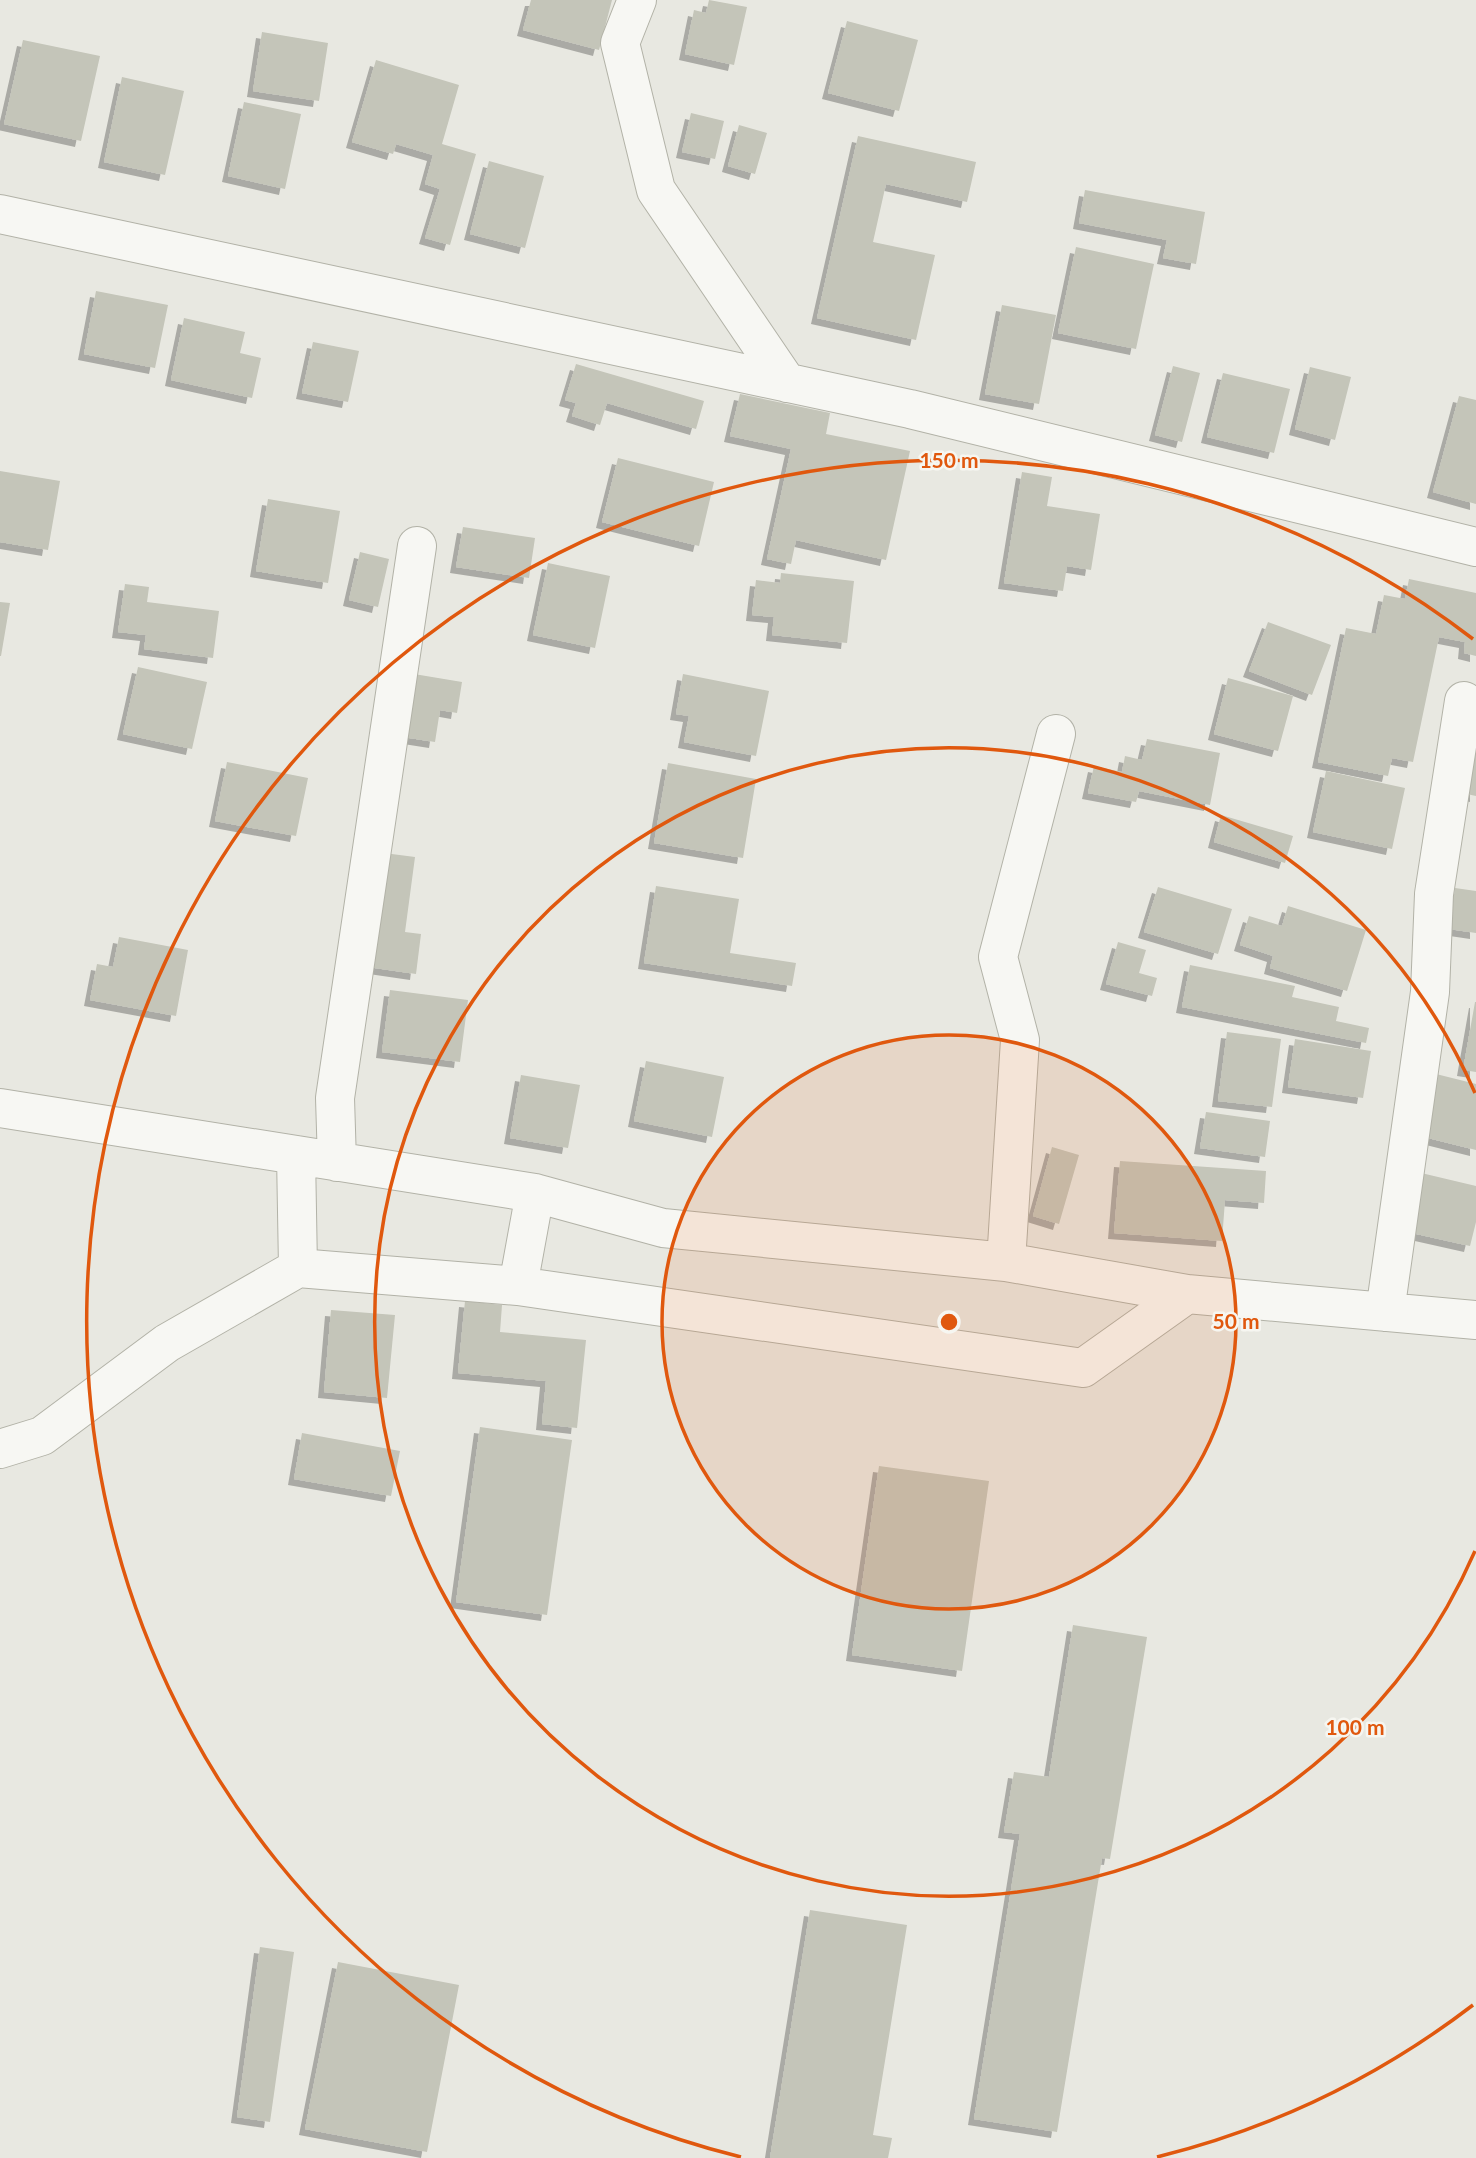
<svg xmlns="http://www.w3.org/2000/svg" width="1476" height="2158" font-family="Lato,sans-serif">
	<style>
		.building { fill: #c4c5b9; filter: url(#shadow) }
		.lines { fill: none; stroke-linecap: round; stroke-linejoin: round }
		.minor-casing { stroke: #b2b2a7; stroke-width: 40 }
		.minor { stroke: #f7f7f3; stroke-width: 38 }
		.ring { fill: none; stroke: #e0580e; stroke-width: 3.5 }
		.centre { fill: #e0580e; stroke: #f6f6f1; stroke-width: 3.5 }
		.ring-label { font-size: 21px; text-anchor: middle; font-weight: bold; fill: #e0580e; stroke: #f6f6f1; stroke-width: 5; stroke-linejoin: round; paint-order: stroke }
	</style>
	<defs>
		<filter id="shadow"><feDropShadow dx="-6" dy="6" stdDeviation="0" flood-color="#0004"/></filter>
	</defs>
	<rect width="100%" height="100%" fill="#e8e8e1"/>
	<path class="building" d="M531 0H612L599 50 523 30Z
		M709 0 747 7 734 65 685 54 694 10 706 13Z
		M847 21 918 40 899 111 828 93Z
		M262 32 328 43 319 101 253 91Z
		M23 40 100 56 81 141 4 124Z
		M376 60 459 85 442 144 476 154 450 245 425 238 440 189 425 184 433 155 396 144 393 154 352 142Z
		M122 77 184 91 165 175 104 162Z
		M244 102 301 114 285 189 228 176Z
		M691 113 724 121 715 159 682 152Z
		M739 125 767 133 755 174 728 166Z
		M858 136 976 162 967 202 886 184 873 242 935 255 916 340 817 318Z
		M489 161 544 176 525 248 470 234Z
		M1085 190 1205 212 1196 264 1163 258 1167 240 1079 223Z
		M1076 247 1154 264 1136 349 1058 333Z
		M96 291 168 305 155 368 84 354Z
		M1002 305 1056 315 1039 404 985 394Z
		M184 318 245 332 240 353 261 358 252 398 171 380Z
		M313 342 359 351 348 402 302 393Z
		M576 364 704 401 696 429 607 403 600 425 572 416 576 403 565 400Z
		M1173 366 1200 373 1182 442 1155 435Z
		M1310 367 1351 377 1335 440 1295 429Z
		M1223 373 1290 389 1274 453 1207 437Z
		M740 394 830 413 826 434 910 451 886 560 796 540 791 564 767 559 791 449 730 436Z
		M1459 396 1476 400V504L1433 492Z
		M618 458 714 482 699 546 602 522Z
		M0 471 60 481 48 550 0 542Z
		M1022 472 1052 477 1047 506 1100 514 1091 570 1067 566 1063 591 1004 583Z
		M268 499 340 511 328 583 256 571Z
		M463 527 535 538 529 578 456 567Z
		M360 552 389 559 378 607 349 600Z
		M548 563 610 576 595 648 533 635Z
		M781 573 854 581 847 643 772 635 774 617 752 615 756 580 780 583Z
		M1409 579 1476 593V656L1464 653 1465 642 1439 637 1413 762 1392 758 1388 776 1318 762 1346 628 1376 634 1384 595 1405 599Z
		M125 584 149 587 147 602 219 611 213 658 144 649 146 635 118 632Z
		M0 602 10 603 1 656H0Z
		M1268 622 1331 645 1312 695 1249 671Z
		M138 667 207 682 192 749 123 734Z
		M414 674 462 682 457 713 440 710 435 742 403 737Z
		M683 674 769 691 756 756 684 742 689 716 676 714Z
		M1228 678 1293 696 1278 751 1214 734Z
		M1476 731V796L1462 793Z
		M1147 739 1220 753 1210 805 1139 791 1136 802 1088 793 1094 766 1122 772 1125 756 1142 760Z
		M227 762 308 778 296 836 215 821Z
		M668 763 756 779 743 858 654 843Z
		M1326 771 1405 788 1392 849 1313 832Z
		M1221 815 1293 836 1285 863 1214 842Z
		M384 853 415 857 405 932 421 934 416 974 368 967Z
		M656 886 739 899 730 953 796 963 792 986 644 963Z
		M1158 887 1232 909 1218 954 1144 932Z
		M1455 888 1476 891V933L1449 929Z
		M1288 906 1366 930 1347 991 1270 968 1273 956 1240 945 1249 916 1282 926Z
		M119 937 188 950 176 1016 90 1000 97 964 113 967Z
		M1118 942 1146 950 1139 973 1157 978 1152 996 1106 984Z
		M1190 965 1295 986 1292 997 1339 1007 1336 1021 1369 1028 1366 1043 1182 1007Z
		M390 990 468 1000 460 1062 382 1052Z
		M1475 1002H1476V1072L1463 1070Z
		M1227 1032 1281 1039 1272 1107 1218 1101Z
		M1295 1039 1371 1051 1363 1098 1288 1087Z
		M646 1061 724 1077 712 1137 634 1121Z
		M1432 1073 1476 1084V1150L1416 1135Z
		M521 1075 580 1085 568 1148 510 1138Z
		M1206 1112 1270 1121 1265 1157 1200 1148Z
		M1052 1147 1079 1155 1059 1224 1033 1216Z
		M1120 1161 1266 1171 1264 1203 1225 1200 1222 1241 1114 1233Z
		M1417 1172 1476 1186V1222L1470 1246 1403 1231Z
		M465 1301 502 1305 500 1332 586 1340 577 1428 542 1424 546 1381 458 1373Z
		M331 1310 395 1315 387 1398 324 1392Z
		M480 1427 572 1440 547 1615 456 1602Z
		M302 1433 400 1451 391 1496 294 1479Z
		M879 1466 989 1481 962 1671 852 1655Z
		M1073 1625 1147 1637 1110 1859 1102 1858 1057 2132 974 2119 1020 1834 1004 1832 1014 1772 1049 1777Z
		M810 1910 907 1925 873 2135 892 2138 888 2158H770Z
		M260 1947 294 1952 270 2122 237 2117Z
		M338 1962 459 1985 427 2152 305 2129Z"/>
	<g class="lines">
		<defs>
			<path id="minor" d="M637 0 620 43 656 190 787 383
				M0 214 910 409 1476 547
				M0 1108 535 1193 663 1228 1006 1262 1187 1294 1476 1320
				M296 1155 298 1268 518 1286
				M337 1162 335 1098 417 546
				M535 1193 518 1286 1083 1368 1187 1294
				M1006 1262 1020 1040 998 957 1056 734
				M1385 1312 1430 992 1434 894 1464 701
				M0 1449 42 1436 167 1343 298 1268"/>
		</defs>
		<use href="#minor" class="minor-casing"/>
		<use href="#minor" class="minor"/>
	</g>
	<circle cx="949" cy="1322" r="287" fill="#e0580e" fill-opacity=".12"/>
	<g class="ring">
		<circle cx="949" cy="1322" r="287"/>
		<path d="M1475 1551A574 574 0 1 1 1475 1093"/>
		<path d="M1473 2005A861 861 0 0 1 1157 2157M741 2157A861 861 0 1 1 1473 639"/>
	</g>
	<circle cx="949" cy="1322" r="10" class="centre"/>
	<g class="ring-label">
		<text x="949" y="468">150 m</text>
		<text x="1236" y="1329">50 m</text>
		<text x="1355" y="1735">100 m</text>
	</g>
</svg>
